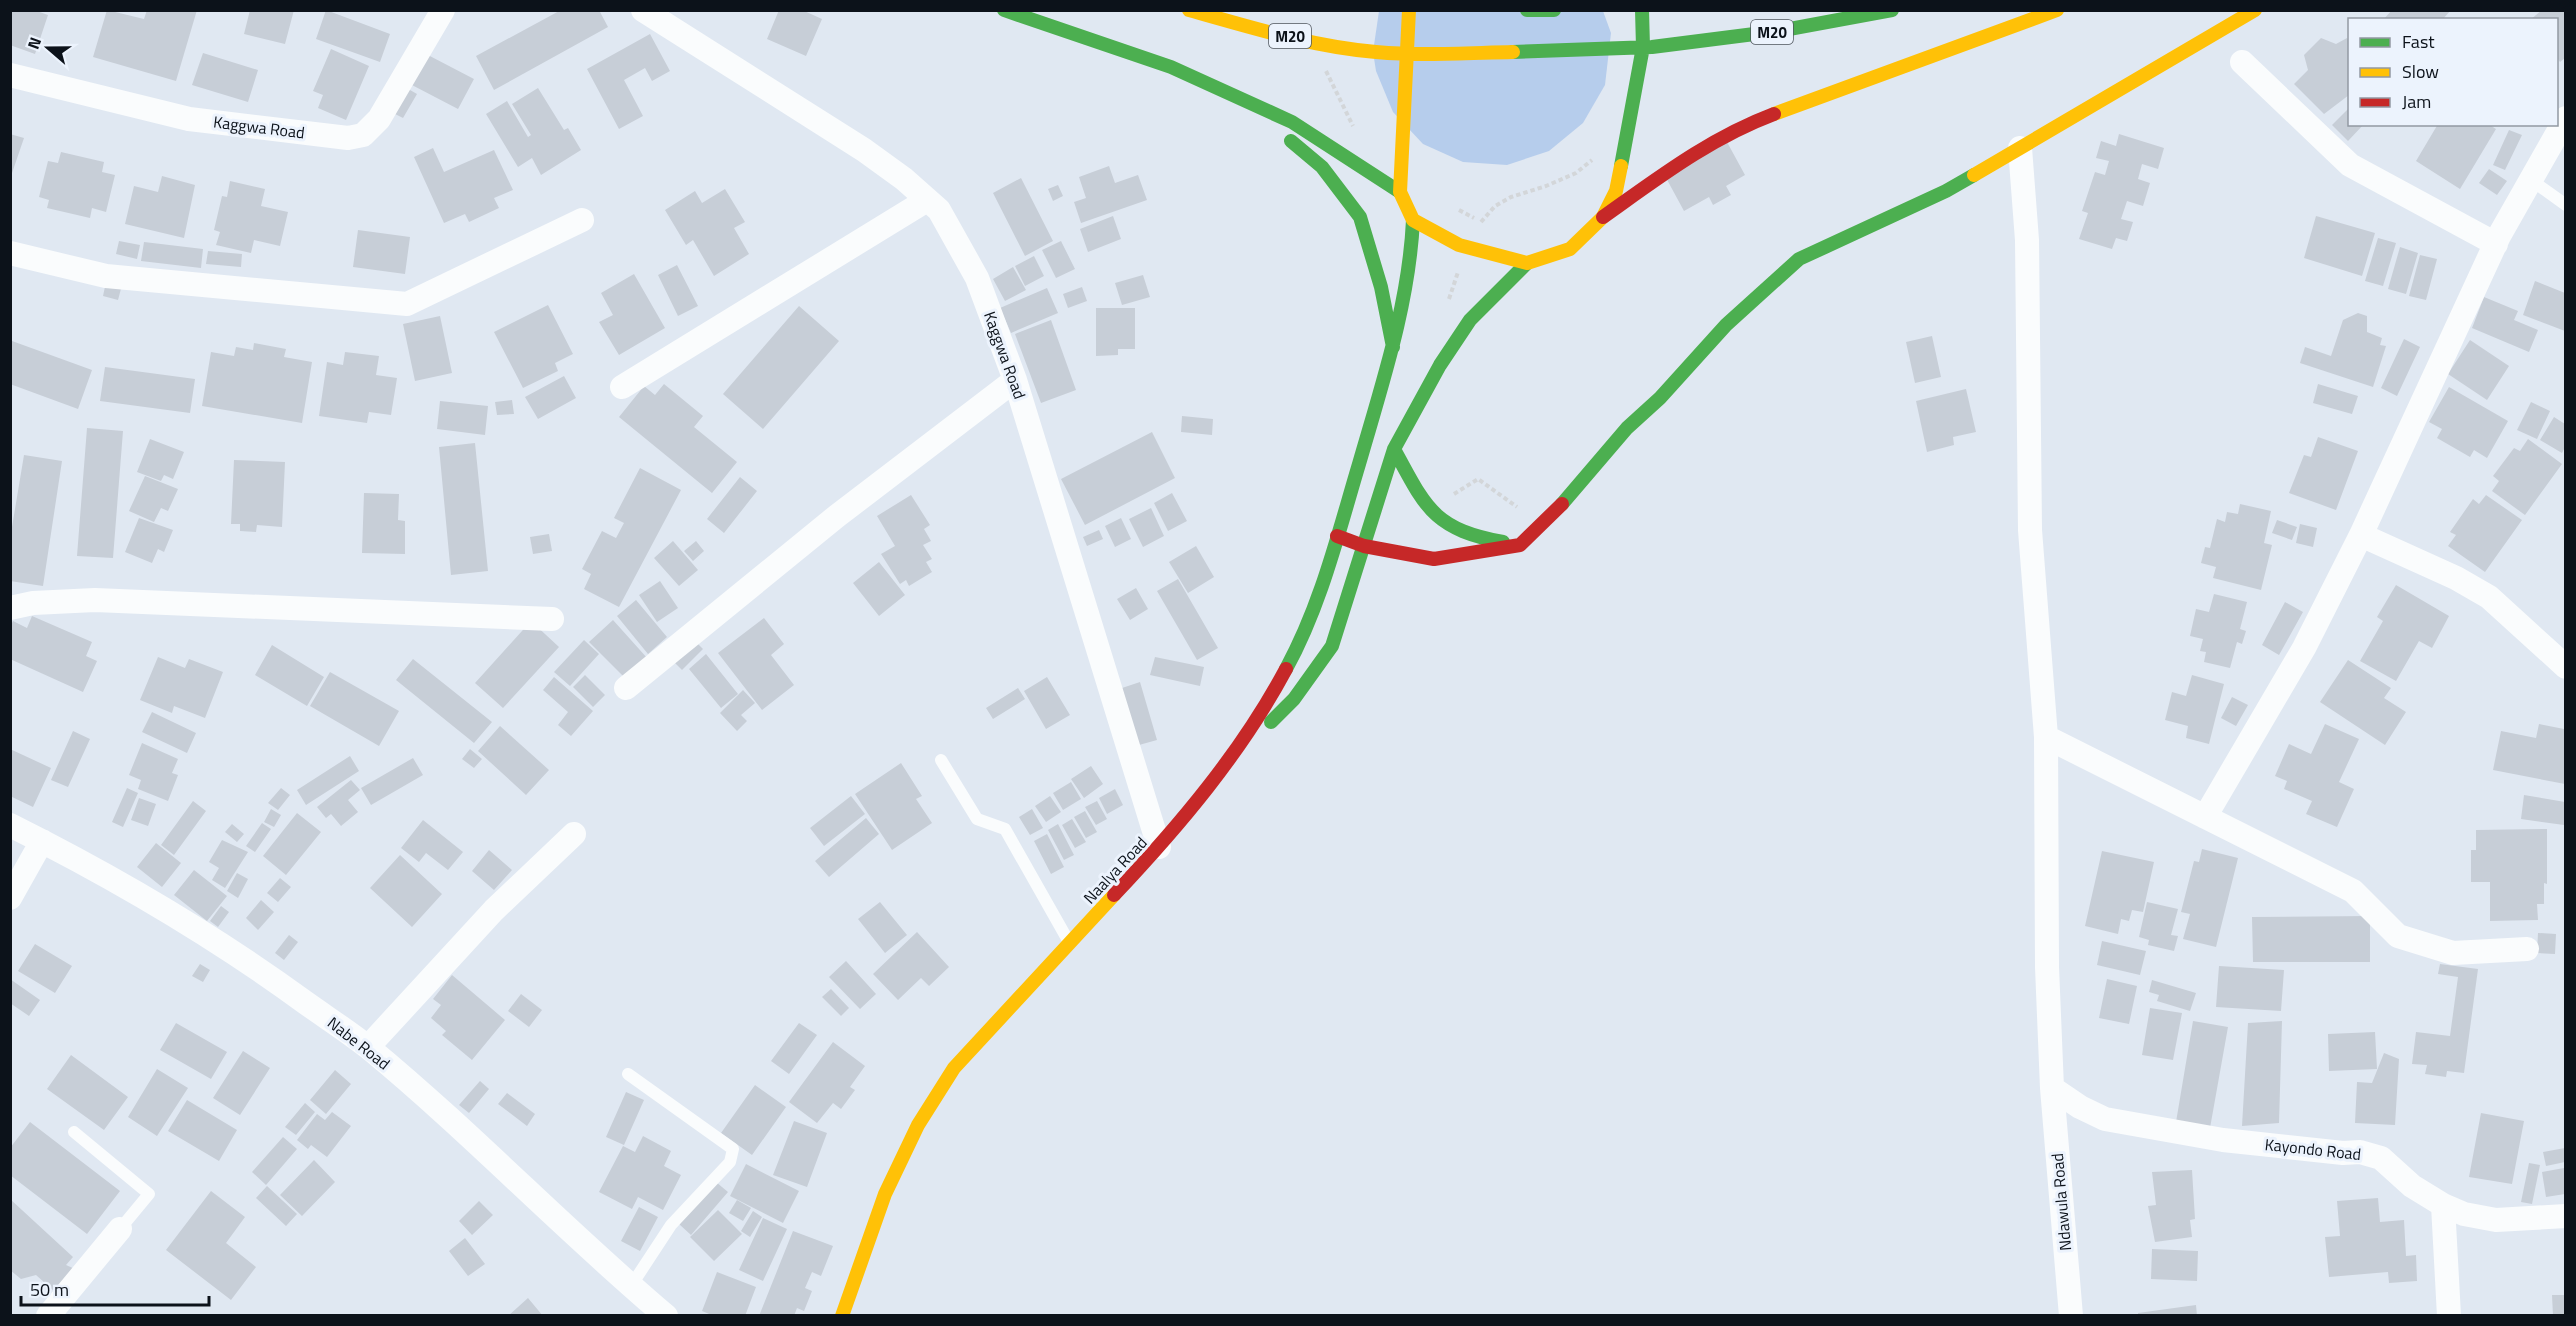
<svg xmlns="http://www.w3.org/2000/svg" width="2576" height="1326" font-family="'Titillium Web',sans-serif">
	<style>
		.green { fill: #b6cdec }
		.building { fill: #c7ced7 }
		.lines { fill: none; stroke-linecap: round; stroke-linejoin: round }
		.path { stroke: #d3d6d9; stroke-width: 4; stroke-dasharray: 4.5 3; stroke-linecap: butt }
		.lane { stroke: #fafcfd; stroke-width: 12 }
		.street { stroke: #fafcfd; stroke-width: 24 }
		.fast { stroke: #4caf50; stroke-width: 14 }
		.slow { stroke: #ffc107; stroke-width: 14 }
		.jam { stroke: #c62828; stroke-width: 14 }
		.labels { text-anchor: middle; dominant-baseline: central; stroke-width: 6; stroke-linejoin: round; paint-order: stroke }
		.shield { fill: #ecf3fd; stroke: #4f565e; stroke-width: 1.5 }
		.shield-label { font-size: 15px; font-weight: bold; fill: #0c121a }
		.street-label { font-size: 16px; fill: #0c121a; stroke: #ecf3fd }
	</style>
	<rect width="100%" height="100%" fill="#e0e8f2"/>
	<path class="green" d="M1379 11H1603L1611 33 1605 85 1583 123 1549 151 1507 165 1463 162 1423 144 1393 112 1376 71 1373 52Z"/>
	<path class="building" d="M11 10H34L48 15 35 54 10 45Z
		M107 10 144 19 147 10H197L176 81 93 57Z
		M250 10H294L285 44 244 34Z
		M326 10 390 34 380 62 316 39Z
		M561 10H599L608 27 494 90 476 56Z
		M779 10H802L822 19 806 56 767 39Z
		M2392 10H2451L2442 20H2383Z
		M2542 10H2564L2565 13V58L2560 62 2556 56V20H2530Z
		M650 34 670 71 652 81 645 68 624 80 643 116 619 129 587 69Z
		M2321 38 2336 44 2347 38 2349 41V95L2324 114 2294 84 2308 70 2304 55Z
		M331 49 369 66 346 120 318 108 323 95 313 91Z
		M203 53 258 70 248 102 192 85Z
		M426 54 474 79 458 109 410 84Z
		M403 86 417 94 403 118 389 111Z
		M538 88 564 130 568 128 581 150 541 175 532 158 518 167 486 114 507 101 528 137 531 135 512 104Z
		M2349 108V124H2364L2348 141 2332 125Z
		M2438 124H2488L2496 129 2460 189 2416 161Z
		M2509 130 2522 135 2505 170 2493 165Z
		M10 134 24 138 11 176H10Z
		M2119 134 2164 148 2158 169 2142 164 2138 179 2150 183 2143 206 2127 201 2121 219 2133 222 2127 241 2116 238 2112 249 2079 239 2088 213 2082 211 2095 172 2105 175 2109 161 2096 158 2101 141 2116 146Z
		M1727 142 1745 175 1726 186 1731 195 1713 205 1709 197 1684 211 1665 176Z
		M433 148 444 172 494 150 513 190 494 198 499 208 469 222 465 214 444 223 414 157Z
		M61 152 104 162 102 172 115 175 106 212 92 208 90 218 47 208 49 200 39 197 48 161 58 163Z
		M1109 166 1115 183 1138 175 1147 200 1081 223 1074 202 1086 198 1079 177Z
		M2489 169 2507 181 2497 195 2479 183Z
		M162 176 195 185 184 238 125 224 134 186 158 192Z
		M1021 178 1053 241 1025 256 993 193Z
		M230 181 265 189 261 206 288 212 280 246 254 240 251 253 216 245 220 232 214 230 222 196 227 197Z
		M1058 185 1063 196 1053 201 1048 189Z
		M725 189 745 222 734 228 749 254 714 276 693 240 686 245 665 210 695 191 702 203Z
		M1113 216 1121 239 1088 252 1080 229Z
		M2316 216 2375 233 2362 276 2304 258Z
		M358 230 410 237 405 274 353 267Z
		M2378 238 2396 243 2383 286 2365 281Z
		M119 241 140 245 137 259 116 254Z
		M1061 241 1075 269 1056 278 1042 250Z
		M144 242 203 249 201 268 141 261Z
		M2400 247 2418 253 2406 294 2388 289Z
		M208 251 242 254 241 267 206 264Z
		M2420 255 2437 259 2426 300 2409 296Z
		M1034 256 1044 276 1025 286 1015 266Z
		M677 265 698 306 678 316 658 275Z
		M1013 267 1026 290 1005 301 993 279Z
		M634 274 665 328 619 355 599 322 613 315 601 293Z
		M1143 275 1150 297 1122 305 1115 283Z
		M2535 281 2565 293V331L2523 315Z
		M106 282 122 285 118 300 103 296Z
		M1082 287 1087 301 1068 308 1063 294Z
		M1047 288 1058 313 1011 333 1000 308Z
		M2484 297 2518 311 2514 320 2538 330 2529 352 2472 328Z
		M548 305 573 354 555 363 558 371 523 388 494 332Z
		M799 306 839 341 763 429 723 394Z
		M1096 308H1135V349H1118V355L1096 356Z
		M2358 313 2367 316V332L2382 338 2380 345 2386 346 2373 387 2300 363 2305 347 2331 356 2343 320Z
		M440 316 452 373 415 381 403 324Z
		M1051 320 1076 390 1041 403 1015 334Z
		M1932 336 1941 377 1915 383 1906 342Z
		M2404 339 2420 347 2397 396 2381 388Z
		M2470 340 2509 366 2487 400 2448 374Z
		M12 341 92 370 78 409 10 384Z
		M254 343 286 349 284 357 312 362 302 423 202 406 211 352 234 356 236 347 253 350Z
		M345 352 379 356 376 375 397 378 391 415 369 412 367 423 319 416 327 362 343 365Z
		M105 367 195 379 190 413 100 401Z
		M564 376 576 398 538 419 525 397Z
		M664 384 703 416 694 427 737 462 712 493 619 417 644 386 655 395Z
		M2318 384 2358 396 2352 414 2313 403Z
		M2449 387 2508 421 2487 458 2474 450 2470 457 2437 438 2442 429 2429 422Z
		M1966 389 1976 432 1953 437 1954 445 1927 452 1916 401Z
		M512 400 514 414 497 415 495 402Z
		M440 401 488 406 485 435 437 429Z
		M2531 402 2550 411 2537 439 2517 430Z
		M1182 416 1213 419 1212 435 1181 432Z
		M2554 417 2565 424V447L2562 453 2540 440Z
		M87 428 123 431 113 558 77 556Z
		M1152 432 1175 478 1085 525 1061 479Z
		M2318 437 2358 451 2336 510 2289 493 2304 455 2311 457Z
		M150 439 184 452 173 479 164 475 161 481 137 472Z
		M2528 439 2562 464 2525 515 2492 491 2499 481 2493 476 2514 448 2520 451Z
		M475 443 488 571 451 575 439 447Z
		M24 455 62 461 43 586 10 581V539Z
		M234 460 285 462 282 527 257 525 256 532 240 531V524H231Z
		M640 468 681 490 619 607 584 589 591 574 582 569 602 531 616 538 624 523 614 518Z
		M145 476 178 489 168 511 161 508 154 522 129 511Z
		M740 477 757 491 724 533 707 519Z
		M364 493 399 494 398 520 405 521V554L362 553Z
		M1172 493 1187 521 1168 531 1154 503Z
		M911 495 930 525 924 529 931 541 923 545 932 559 926 562 932 572 909 586 906 580 900 584 881 554 895 546 877 516Z
		M2486 495 2522 520 2485 572 2448 546 2456 535 2450 532 2473 499 2479 504Z
		M2240 504 2271 511 2264 543 2272 545 2261 590 2213 578 2216 567 2201 563 2205 547 2210 548 2217 519 2225 522 2227 512 2238 514Z
		M1151 508 1164 536 1143 547 1129 519Z
		M139 518 173 530 164 552 158 549 152 563 125 552Z
		M1121 518 1131 539 1115 547 1105 526Z
		M2277 520 2297 527 2292 540 2272 533Z
		M2300 524 2317 528 2313 547 2296 543Z
		M1099 530 1103 539 1087 546 1083 537Z
		M549 534 552 551 533 554 530 537Z
		M673 541 698 570 679 586 654 558Z
		M696 541 704 551 693 561 684 551Z
		M1196 546 1214 577 1188 593 1169 562Z
		M879 562 905 595 879 616 853 583Z
		M1178 579 1218 648 1197 660 1157 591Z
		M660 581 678 608 657 622 639 595Z
		M2396 585 2449 616 2432 648 2419 641 2396 681 2360 661 2383 621 2377 617Z
		M1136 588 1148 609 1130 620 1117 599Z
		M2214 594 2247 602 2240 629 2246 631 2242 644 2237 642 2230 668 2204 662 2206 652 2200 651 2203 639 2190 636 2196 609 2209 612Z
		M636 600 667 637 648 654 617 616Z
		M2285 602 2303 612 2279 655 2262 645Z
		M32 616 92 642 86 656 97 661 83 692 10 659V627L13 621 27 628Z
		M764 618 784 644 771 655 794 685 762 710 718 653Z
		M613 620 648 659 626 679 589 642Z
		M531 621 559 647 503 708 475 683Z
		M584 640 599 654 570 686 554 672Z
		M695 641 703 649 682 670 674 662Z
		M272 645 324 677 307 706 255 675Z
		M706 654 738 694 721 708 689 669Z
		M158 657 185 668 189 659 223 672 205 718 174 706 172 713 140 700Z
		M1155 657 1204 667 1200 686 1150 675Z
		M413 659 492 722 474 743 396 680Z
		M2348 660 2391 688 2384 698 2406 712 2385 745 2320 702Z
		M330 672 399 711 379 746 310 706Z
		M585 675 605 695 593 707 573 687Z
		M2192 675 2224 684 2209 744 2186 738 2188 726 2165 720 2172 692 2186 696Z
		M554 677 593 711 571 736 558 725 568 712 543 690Z
		M1047 677 1070 715 1046 729 1024 691Z
		M1140 682 1157 740 1139 745 1122 688Z
		M1018 688 1025 699 993 719 986 708Z
		M743 690 755 703 741 715 747 721 737 731 720 713Z
		M2232 697 2248 705 2236 726 2221 718Z
		M152 712 196 733 187 753 142 732Z
		M2325 724 2359 739 2339 782 2354 789 2337 827 2306 814 2312 801 2284 789 2287 781 2275 776 2289 744 2311 754Z
		M2539 724 2564 729 2565 784 2493 770 2501 731 2536 738Z
		M500 726 549 770 526 795 478 751Z
		M73 731 90 739 68 787 51 780Z
		M142 743 178 759 172 773 178 775 168 801 138 789 141 780 129 775Z
		M10 749 51 768 33 807 10 796Z
		M470 749 482 759 474 768 462 759Z
		M350 756 359 771 306 805 297 790Z
		M413 758 423 775 371 805 361 788Z
		M901 763 922 796 916 799 932 823 892 850 855 794Z
		M1091 766 1103 784 1084 798 1071 779Z
		M351 780 360 790 348 800 358 812 341 826 331 814 326 818 317 807Z
		M1071 782 1081 799 1063 810 1053 793Z
		M127 788 138 793 123 827 112 822Z
		M281 788 290 795 278 810 268 803Z
		M1115 789 1123 805 1107 814 1099 798Z
		M2524 795 2565 802 2564 825 2521 819Z
		M851 796 865 814 824 846 810 828Z
		M1050 796 1061 812 1046 822 1035 806Z
		M139 798 156 804 148 826 131 820Z
		M193 801 206 811 174 855 161 845Z
		M1097 801 1107 819 1096 825 1085 807Z
		M271 809 281 815 274 827 264 822Z
		M1032 809 1043 828 1030 835 1019 817Z
		M1085 811 1097 832 1086 838 1074 817Z
		M297 813 321 832 286 875 263 856Z
		M866 818 879 834 829 877 815 861Z
		M1072 819 1086 842 1075 848 1062 825Z
		M423 820 463 852 448 870 426 853 419 862 401 848Z
		M262 823 271 829 255 852 246 846Z
		M232 824 244 834 237 842 225 832Z
		M1058 824 1074 855 1064 860 1048 830Z
		M2547 829V884L2544 883V904H2537L2538 920 2490 921V882H2471V850H2476V830Z
		M1047 834 1064 867 1051 874 1034 841Z
		M222 840 248 852 225 888 212 880 219 868 209 862Z
		M156 843 181 863 162 887 137 867Z
		M2202 849 2238 858 2216 947 2183 939 2190 914 2181 912 2194 861 2199 862Z
		M489 850 512 870 494 890 472 871Z
		M2102 851 2154 862 2143 912 2132 910 2129 921 2121 919 2118 934 2085 926Z
		M400 855 442 894 412 927 370 888Z
		M194 870 227 896 207 921 174 895Z
		M237 873 248 879 238 898 227 891Z
		M280 878 291 887 278 902 267 893Z
		M261 900 274 912 258 930 246 918Z
		M880 902 907 935 885 953 858 919Z
		M2147 902 2178 909 2171 935 2178 936 2174 951 2148 945 2149 940 2139 937Z
		M221 906 229 912 218 927 210 921Z
		M2370 916V962H2253L2252 917Z
		M917 932 949 967 929 986 921 978 898 1000 873 974Z
		M2538 933 2556 934 2555 954 2537 953Z
		M289 935 298 942 284 960 275 953Z
		M2102 941 2146 951 2140 975 2097 965Z
		M35 944 72 966 55 993 18 971Z
		M846 961 876 994 860 1009 829 977Z
		M200 964 210 970 203 982 192 976Z
		M2440 964 2478 969 2464 1073 2447 1071 2446 1077 2425 1074 2427 1065 2412 1064 2416 1032 2450 1036 2458 977 2438 974Z
		M2219 966 2284 970 2281 1011 2216 1007Z
		M452 975 505 1020 472 1060 442 1035 446 1031 431 1018 441 1005 433 999Z
		M10 979 40 1000 29 1016 10 1003Z
		M2107 979 2137 986 2129 1024 2099 1018Z
		M2152 980 2196 993 2190 1011 2157 1001 2159 995 2149 992Z
		M831 989 849 1008 841 1016 822 997Z
		M521 994 542 1010 529 1027 508 1011Z
		M2150 1008 2182 1013 2173 1060 2142 1055Z
		M2193 1021 2228 1027 2210 1128 2176 1122Z
		M2282 1021 2279 1123 2242 1126 2248 1023Z
		M176 1023 227 1052 211 1079 160 1050Z
		M799 1023 817 1035 789 1074 771 1061Z
		M2375 1032 2377 1069 2329 1071 2328 1034Z
		M833 1042 865 1066 850 1087 855 1090 841 1109 833 1103 817 1123 789 1102Z
		M243 1051 270 1068 240 1115 213 1098Z
		M2384 1053 2399 1059 2395 1125 2355 1123 2357 1082 2372 1083Z
		M71 1055 128 1097 104 1130 47 1089Z
		M157 1069 188 1088 157 1136 128 1117Z
		M335 1070 351 1084 326 1114 310 1100Z
		M480 1081 489 1089 469 1113 459 1105Z
		M755 1085 786 1107 752 1155 721 1133Z
		M626 1092 644 1100 624 1145 606 1137Z
		M507 1093 535 1114 527 1126 498 1104Z
		M187 1100 237 1130 219 1161 168 1131Z
		M305 1103 315 1112 296 1135 285 1127Z
		M332 1112 351 1126 327 1157 311 1145 308 1149 297 1140 317 1114 325 1120Z
		M2481 1113 2524 1121 2512 1184 2469 1177Z
		M794 1121 827 1133 807 1187 773 1175Z
		M30 1122 120 1191 87 1234 10 1175V1148Z
		M643 1136 671 1151 664 1166 681 1175 663 1210 638 1197 632 1209 599 1192 623 1146 635 1152Z
		M283 1137 297 1149 266 1185 252 1172Z
		M2565 1148V1162L2546 1166 2543 1152Z
		M314 1160 335 1182 302 1216 280 1195Z
		M2529 1163 2540 1165 2532 1204 2521 1202Z
		M746 1164 799 1191 783 1223 730 1196Z
		M2564 1168 2565 1194 2546 1197 2542 1172Z
		M2192 1170 2195 1219 2190 1220 2192 1237 2155 1242 2148 1206 2156 1205 2152 1172Z
		M716 1182 728 1192 691 1235 679 1224Z
		M267 1186 297 1214 286 1226 256 1198Z
		M211 1191 245 1217 226 1243 256 1267 231 1300 166 1250Z
		M2378 1198 2380 1222 2404 1220 2406 1256 2416 1255 2417 1281 2389 1283 2388 1272 2329 1277 2325 1237 2340 1236 2337 1201Z
		M10 1199 73 1257 66 1265 75 1269 55 1292 36 1275 21 1279 10 1270Z
		M737 1200 751 1208 743 1221 729 1213Z
		M479 1201 493 1215 472 1235 459 1221Z
		M639 1207 658 1217 640 1251 621 1241Z
		M718 1210 742 1234 714 1261 690 1237Z
		M753 1211 762 1217 750 1237 741 1231Z
		M763 1218 787 1229 763 1281 739 1270Z
		M793 1231 833 1246 821 1276 812 1272 805 1288 812 1291 804 1311 797 1308 794 1316H759Z
		M465 1238 485 1264 468 1276 449 1251Z
		M2152 1249 2198 1251 2197 1281 2151 1279Z
		M717 1272 756 1287 745 1316H714L702 1311Z
		M2552 1295H2565V1316H2553Z
		M528 1298 543 1316H508Z
		M2196 1305 2197 1316H2138V1313Z"/>
	<g class="lines">
		<path class="path" d="M1326 71 1353 126
			M1459 210 1474 218
			M1481 222 1495 206 1511 197 1546 186 1576 173 1592 160
			M1449 299 1458 272
			M1454 494 1478 479 1517 507"/>
		<path class="lane" d="M2531 180 2566 205
			M941 760 977 819 1005 829 1069 942
			M628 1074 733 1149 730 1162 671 1225 631 1286
			M74 1132 149 1194 120 1229"/>
		<path class="street" d="M643 10 864 150 904 179 939 210 977 278 1015 380 1159 847
			M2242 62 2350 165 2496 244
			M10 75 189 119 348 138 363 135 379 119 443 10
			M2020 148 2027 240 2030 530 2046 737 2047 967 2052 1088 2071 1316
			M10 253 106 276 407 304 582 220
			M622 387 927 200
			M2361 535 2456 578 2489 597 2566 667
			M10 608 33 603 95 600 552 619
			M626 688 837 516 1015 380
			M2046 737 2353 891 2398 936 2453 953 2527 949
			M2205 817 2304 648 2361 535 2499 236 2566 118
			M10 825C114 877 213 935 306 1003 327 1018 349 1032 369 1048 472 1133 564 1230 666 1316
			M10 898 42 841
			M368 1047 494 910 574 834
			M2052 1088 2080 1107 2105 1119 2223 1140 2343 1153 2360 1152 2381 1158 2412 1186 2443 1205 2464 1214 2496 1220 2566 1216
			M2443 1205 2449 1316
			M48 1316 120 1229"/>
		<path class="fast" d="M1004 10 1171 67 1292 122 1400 192
			M1527 10H1554
			M1513 52 1652 47 1778 31 1892 10
			M1291 141 1322 167 1360 217 1381 287 1393 347
			M1621 166 1643 47 1642 10
			M1394 449C1426 508 1433 529 1503 542
			M1562 504 1627 428 1660 398 1726 325 1799 259 1946 191 1974 175
			M1286 669C1321 605 1338 534 1359 464 1382 384 1409 304 1413 220
			M1271 722 1294 699 1332 646 1394 449 1440 365 1470 320 1527 263"/>
		<path class="slow" d="M1189 10C1250 27 1313 47 1376 52 1422 56 1467 53 1513 52
			M1409 10 1400 192 1413 220 1459 245 1527 263 1570 249 1603 217 1616 191 1621 166
			M1774 114 2057 10
			M1974 175 2255 10
			M842 1316 885 1194 918 1125 954 1068 1114 895"/>
		<path class="jam" d="M1603 217C1658 178 1710 138 1774 114
			M1337 536 1364 546 1434 559 1520 545 1562 504
			M1114 895C1179 826 1241 753 1286 669"/>
	</g>
	<g class="labels">
		<g class="shield">
			<rect x="1751" y="20" width="42" height="24" rx="4.5"/>
			<rect x="1269" y="24" width="42" height="24" rx="4.5"/>
		</g>
		<g class="shield-label">
			<text x="1772" y="32">M20</text>
			<text x="1290" y="36">M20</text>
		</g>
		<g class="street-label">
			<text transform="translate(259 127) rotate(7)">Kaggwa Road</text>
			<text transform="translate(1005 355) rotate(70)">Kaggwa Road</text>
			<text transform="translate(1115 870) rotate(-47)">Naalya Road</text>
			<text transform="translate(359 1043) rotate(38)">Nabe Road</text>
			<text transform="translate(2313 1149) rotate(6)">Kayondo Road</text>
			<text transform="translate(2061 1202) rotate(-95)">Ndawula Road</text>
		</g>
	</g>
	<rect width="2576" height="1326" fill="none" stroke="#0c121a" stroke-width="24"/>
	<rect x="2348" y="18" width="210" height="108" fill="#ecf3fd" stroke="#9299a2" stroke-width="1.5"/>
	<rect x="2360" y="38" width="30" height="9" fill="#4caf50" stroke="#9299a2" stroke-width="1.5"/>
	<text x="2402" y="48" font-size="18" fill="#0c121a">Fast</text>
	<rect x="2360" y="68" width="30" height="9" fill="#ffc107" stroke="#9299a2" stroke-width="1.5"/>
	<text x="2402" y="78" font-size="18" fill="#0c121a">Slow</text>
	<rect x="2360" y="98" width="30" height="9" fill="#c62828" stroke="#9299a2" stroke-width="1.5"/>
	<text x="2402" y="108" font-size="18" fill="#0c121a">Jam</text>
	<g transform="translate(48 48) rotate(290)" stroke="#ecf3fd" stroke-width="4.5" paint-order="stroke">
	<path d="M0-4.5L10 22L0 15L-10 22Z" fill="#0c121a"/>
	<text y="-9" font-size="16" font-weight="bold" text-anchor="middle" fill="#0c121a">N</text>
	</g>
	<path d="M21 1296v9h188v-9" fill="none" stroke="#0c121a" stroke-width="3"/>
	<text x="30" y="1296" font-size="18" fill="#0c121a" stroke="#ecf3fd" stroke-width="4.5" paint-order="stroke">50 m</text>
</svg>
